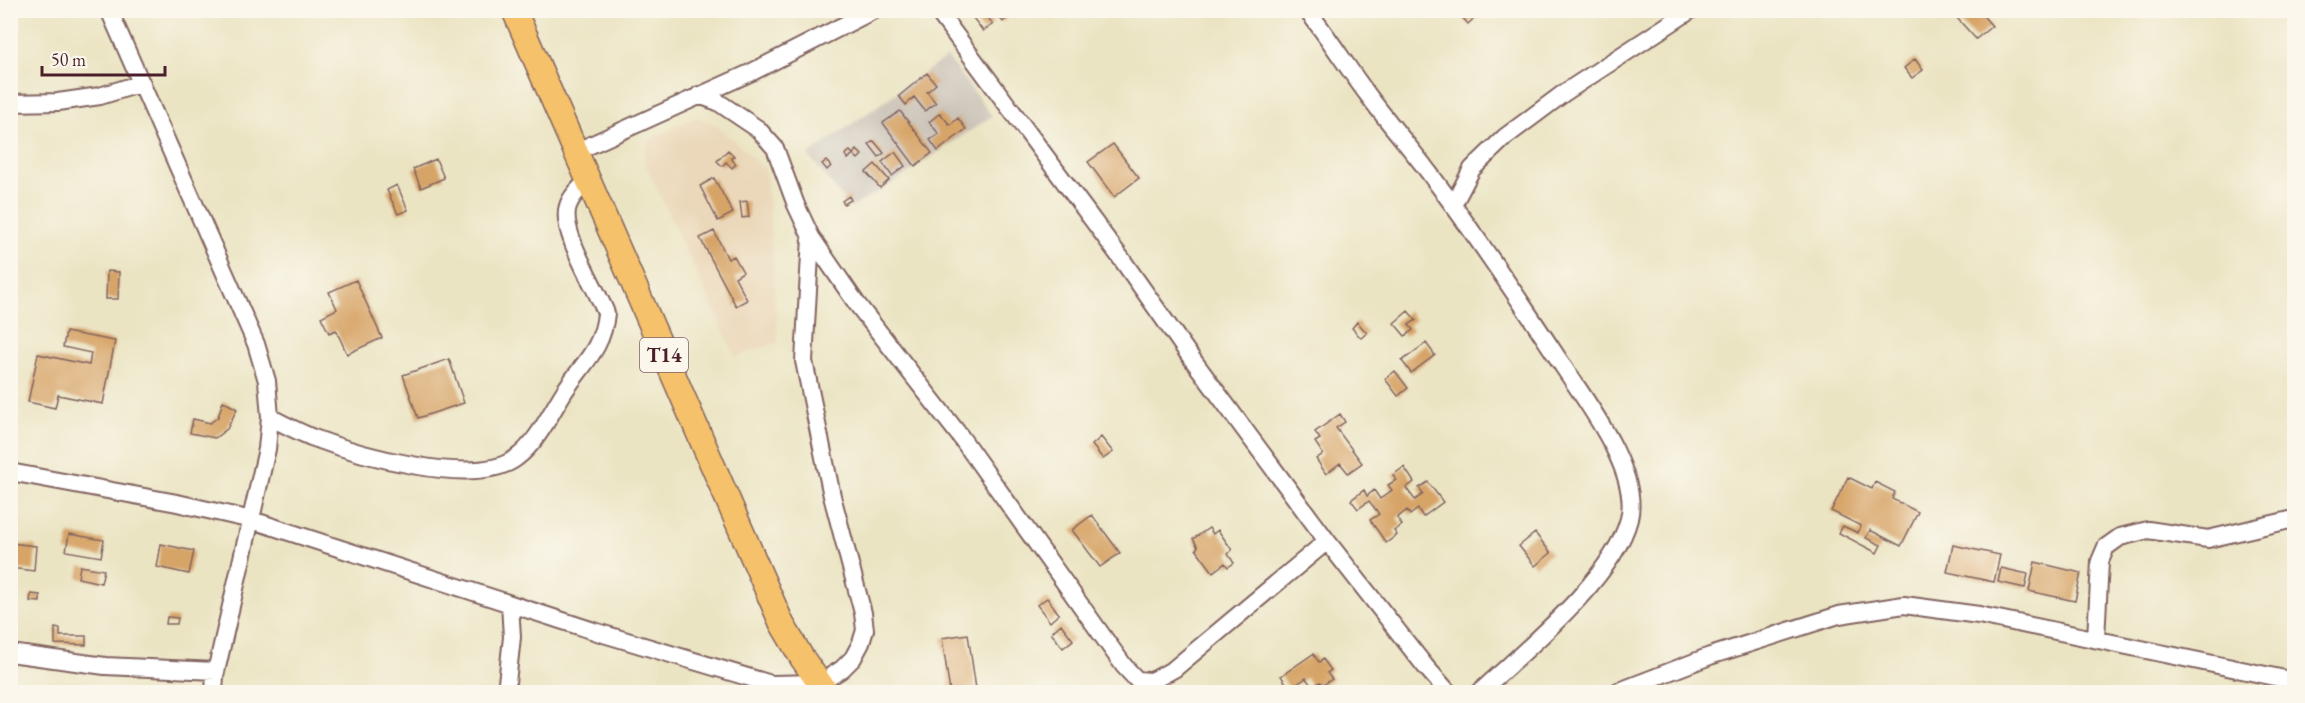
<svg xmlns="http://www.w3.org/2000/svg" width="2305" height="703" font-family="'EB Garamond',serif">
	<style>
		.built { fill: #ebd8ba }
		.industrial { fill: #cbc3b8 }
		.building { fill: #d7a467 }
		.lines { fill: none; stroke-linecap: round; stroke-linejoin: round }
		.minor-casing { stroke: #826460; stroke-width: 20 }
		.highway-casing { stroke: #826460; stroke-width: 27 }
		.minor { stroke: #fff; stroke-width: 16 }
		.highway { stroke: #f5c16b; stroke-width: 24 }
		.labels { text-anchor: middle; dominant-baseline: central; stroke-width: 4.5; stroke-linejoin: round; paint-order: stroke }
		.shield { fill: #fbf7ec; stroke: #7f6065; stroke-width: 1.5 }
		.shield-label { font-size: 20px; font-weight: bold; fill: #4a1f2b }
	</style>
	<rect width="100%" height="100%" fill="#fbf7ec"/>
	<filter id="ink" filterUnits="userSpaceOnUse"><feTurbulence type="fractalNoise" baseFrequency=".0167" numOctaves="2"/><feDisplacementMap in="SourceGraphic" scale="12" xChannelSelector="R" yChannelSelector="G"/><feConvolveMatrix kernelMatrix="1 2 1 2 8 2 1 2 1" color-interpolation-filters="sRGB"/></filter>
	<filter id="wash" filterUnits="userSpaceOnUse"><feTurbulence type="fractalNoise" baseFrequency=".008" numOctaves="4" result="noise"/><feDisplacementMap in="SourceGraphic" scale="24" xChannelSelector="R" yChannelSelector="G"/><feGaussianBlur stdDeviation="1.35" result="paint"/><feColorMatrix in="noise" values="0 0 0 0 0 0 0 0 0 0 0 0 0 0 0 0 0 1.4 0 .05"/><feComposite in="paint" operator="in"/></filter>
	<g filter="url(#wash)">
		<rect width="100%" height="100%" fill="#ebe4c3"/>
		<path class="built" d="M696 117 716 125 766 170 778 342 736 357 643 159 649 140Z"/>
		<path class="industrial" d="M947 57 992 116 890 185 851 208 808 155Z"/>
		<g id="blocks">
			<path class="building" d="M975 10H982L993 24 983 31 970 14Z
				M993 10H1015L1003 22Z
				M1456 10H1483L1468 24Z
				M1965 10H1978L1992 26 1976 39 1957 18Z
				M1915 59 1923 70 1912 78 1904 68Z
				M927 73 936 84 927 92 936 103 925 111 914 97 906 105 899 96Z
				M900 111 932 153 915 166 883 123Z
				M940 113 950 125 958 118 966 129 938 151 930 140 939 134 929 122Z
				M874 141 884 153 879 157 869 144Z
				M1113 144 1139 178 1114 197 1088 162Z
				M728 150 734 156 731 158 736 164 732 168 726 162 722 166 717 161Z
				M857 150 862 155 858 159 853 154 848 159 845 155 850 151 853 154Z
				M895 152 905 166 892 176 882 162Z
				M436 159 444 178 421 188 413 169Z
				M826 161 831 166 827 170 822 164Z
				M875 164 889 180 880 188 866 172Z
				M714 178 733 213 718 221 700 186Z
				M397 185 408 210 398 214 387 190Z
				M849 196 851 200 844 204 842 201Z
				M747 201 749 217 742 218 740 202Z
				M714 231 728 259 734 256 743 272 735 277 747 300 736 306 700 238Z
				M107 271 119 272 118 299H106Z
				M356 280 382 338 347 354 336 330 329 333 321 317 337 309 329 292Z
				M1408 311 1416 320 1409 325 1413 330 1405 336 1394 323Z
				M1357 322 1367 333 1361 338 1352 328Z
				M66 332 115 341 103 404 58 395 55 408 28 402 38 354 89 365 91 353 63 347Z
				M1426 343 1435 355 1411 373 1402 361Z
				M449 359 464 403 418 418 403 375Z
				M1395 371 1408 388 1398 396 1385 379Z
				M223 401 237 409 227 429 215 438 190 433 193 419 210 423 218 417Z
				M1340 414 1345 422 1336 428 1362 463 1348 473 1340 463 1326 474 1316 459 1323 454 1315 442 1320 439 1315 432Z
				M1101 437 1113 452 1103 459 1092 445Z
				M1404 467 1414 482 1406 488 1415 500 1423 494 1419 488 1428 482 1443 502 1423 517 1418 509 1410 515 1407 510 1397 518 1402 525 1394 531 1397 535 1386 543 1370 520 1379 514 1369 501 1358 509 1351 500 1364 490 1367 496 1374 490 1380 499 1392 490 1388 485 1396 480 1393 475Z
				M1848 477 1872 489 1875 482 1895 492 1892 499 1918 512 1901 546 1870 530 1866 538 1881 545 1877 553 1839 533 1843 526 1858 533 1861 526 1831 511Z
				M1092 515 1120 553 1100 567 1072 530Z
				M1209 528 1213 534 1218 530 1232 550 1228 554 1234 563 1228 567 1225 563 1213 572 1196 549 1198 547 1193 539Z
				M1535 533 1551 553 1535 566 1519 546Z
				M69 534 104 540 101 557 66 551Z
				M10 543 36 546 34 571 10 568Z
				M161 544 194 551 189 574 157 567Z
				M1953 545 2000 555 1994 582 1947 572Z
				M2035 562 2081 573 2075 601 2029 591Z
				M80 566 104 570 101 583 78 578Z
				M2001 568 2028 574 2025 588 1998 582Z
				M31 594 40 595V602L30 601Z
				M1047 598 1059 614 1050 622 1037 605Z
				M167 617 178 618 177 624H166Z
				M1061 624 1073 640 1063 648 1051 633Z
				M55 628 60 629V636H86V645L55 644Z
				M968 634 976 689 950 692 942 638Z
				M1313 654 1319 662 1323 659 1331 670 1327 673 1332 679 1323 685 1320 682 1312 687 1306 678 1290 689 1281 676Z"/>
		</g>
	</g>
	<g filter="url(#ink)">
		<use href="#blocks" fill-opacity="0" stroke="#826460" stroke-width="1.5"/>
		<g class="lines">
			<defs>
				<path id="minor" d="M109 10 256 344 267 381 270 417 267 449 215 676 214 692
					M937 10 1123 261 1187 352 1327 541 1425 666 1448 692
					M1307 10C1329 38 1347 67 1368 95 1387 121 1408 145 1427 170 1474 232 1517 296 1559 360 1584 399 1641 471 1629 519 1614 578 1525 650 1480 692
					M699 95 718 102 758 129 775 148 796 205 811 237 857 304 960 436 1124 666 1137 680 1152 681 1174 669 1327 541
					M10 103 58 102 100 96 142 83
					M575 152 752 72 874 10
					M1453 205 1472 169 1505 137 1564 93 1691 10
					M270 417C283 424 297 431 311 437 356 454 475 489 516 458 537 443 550 414 564 392 582 364 603 349 606 313 596 287 559 231 568 206 571 196 580 188 587 181
					M10 472 177 503 252 520 597 632 771 684 820 683 842 669 853 658 861 643 865 630 863 613 832 496 804 361 811 237
					M2096 639 2100 561 2106 547 2120 537 2148 530 2208 539 2294 519
					M10 653 105 666 216 671
					M506 692 512 637 510 604
					M1617 692 1710 656 1839 615 1904 605 1979 615 2294 681"/>
				<path id="highway" d="M514 10 782 624 802 658 826 692"/>
			</defs>
			<use href="#minor" class="minor-casing"/>
			<use href="#highway" class="highway-casing"/>
			<use href="#minor" class="minor"/>
			<use href="#highway" class="highway"/>
		</g>
	</g>
	<g class="labels">
		<rect class="shield" x="640" y="338" width="48" height="34" rx="4.5"/>
		<g class="shield-label">
			<text x="664" y="355">T14</text>
		</g>
	</g>
	<rect width="2305" height="703" fill="none" stroke="#fbf7ec" stroke-width="36"/>
	<path d="M42 66v9h123v-9" fill="none" stroke="#4a1f2b" stroke-width="3"/>
	<text x="51" y="66" font-size="18" fill="#4a1f2b" stroke="#fbf7ec" stroke-width="4.5" paint-order="stroke">50 m</text>
</svg>
